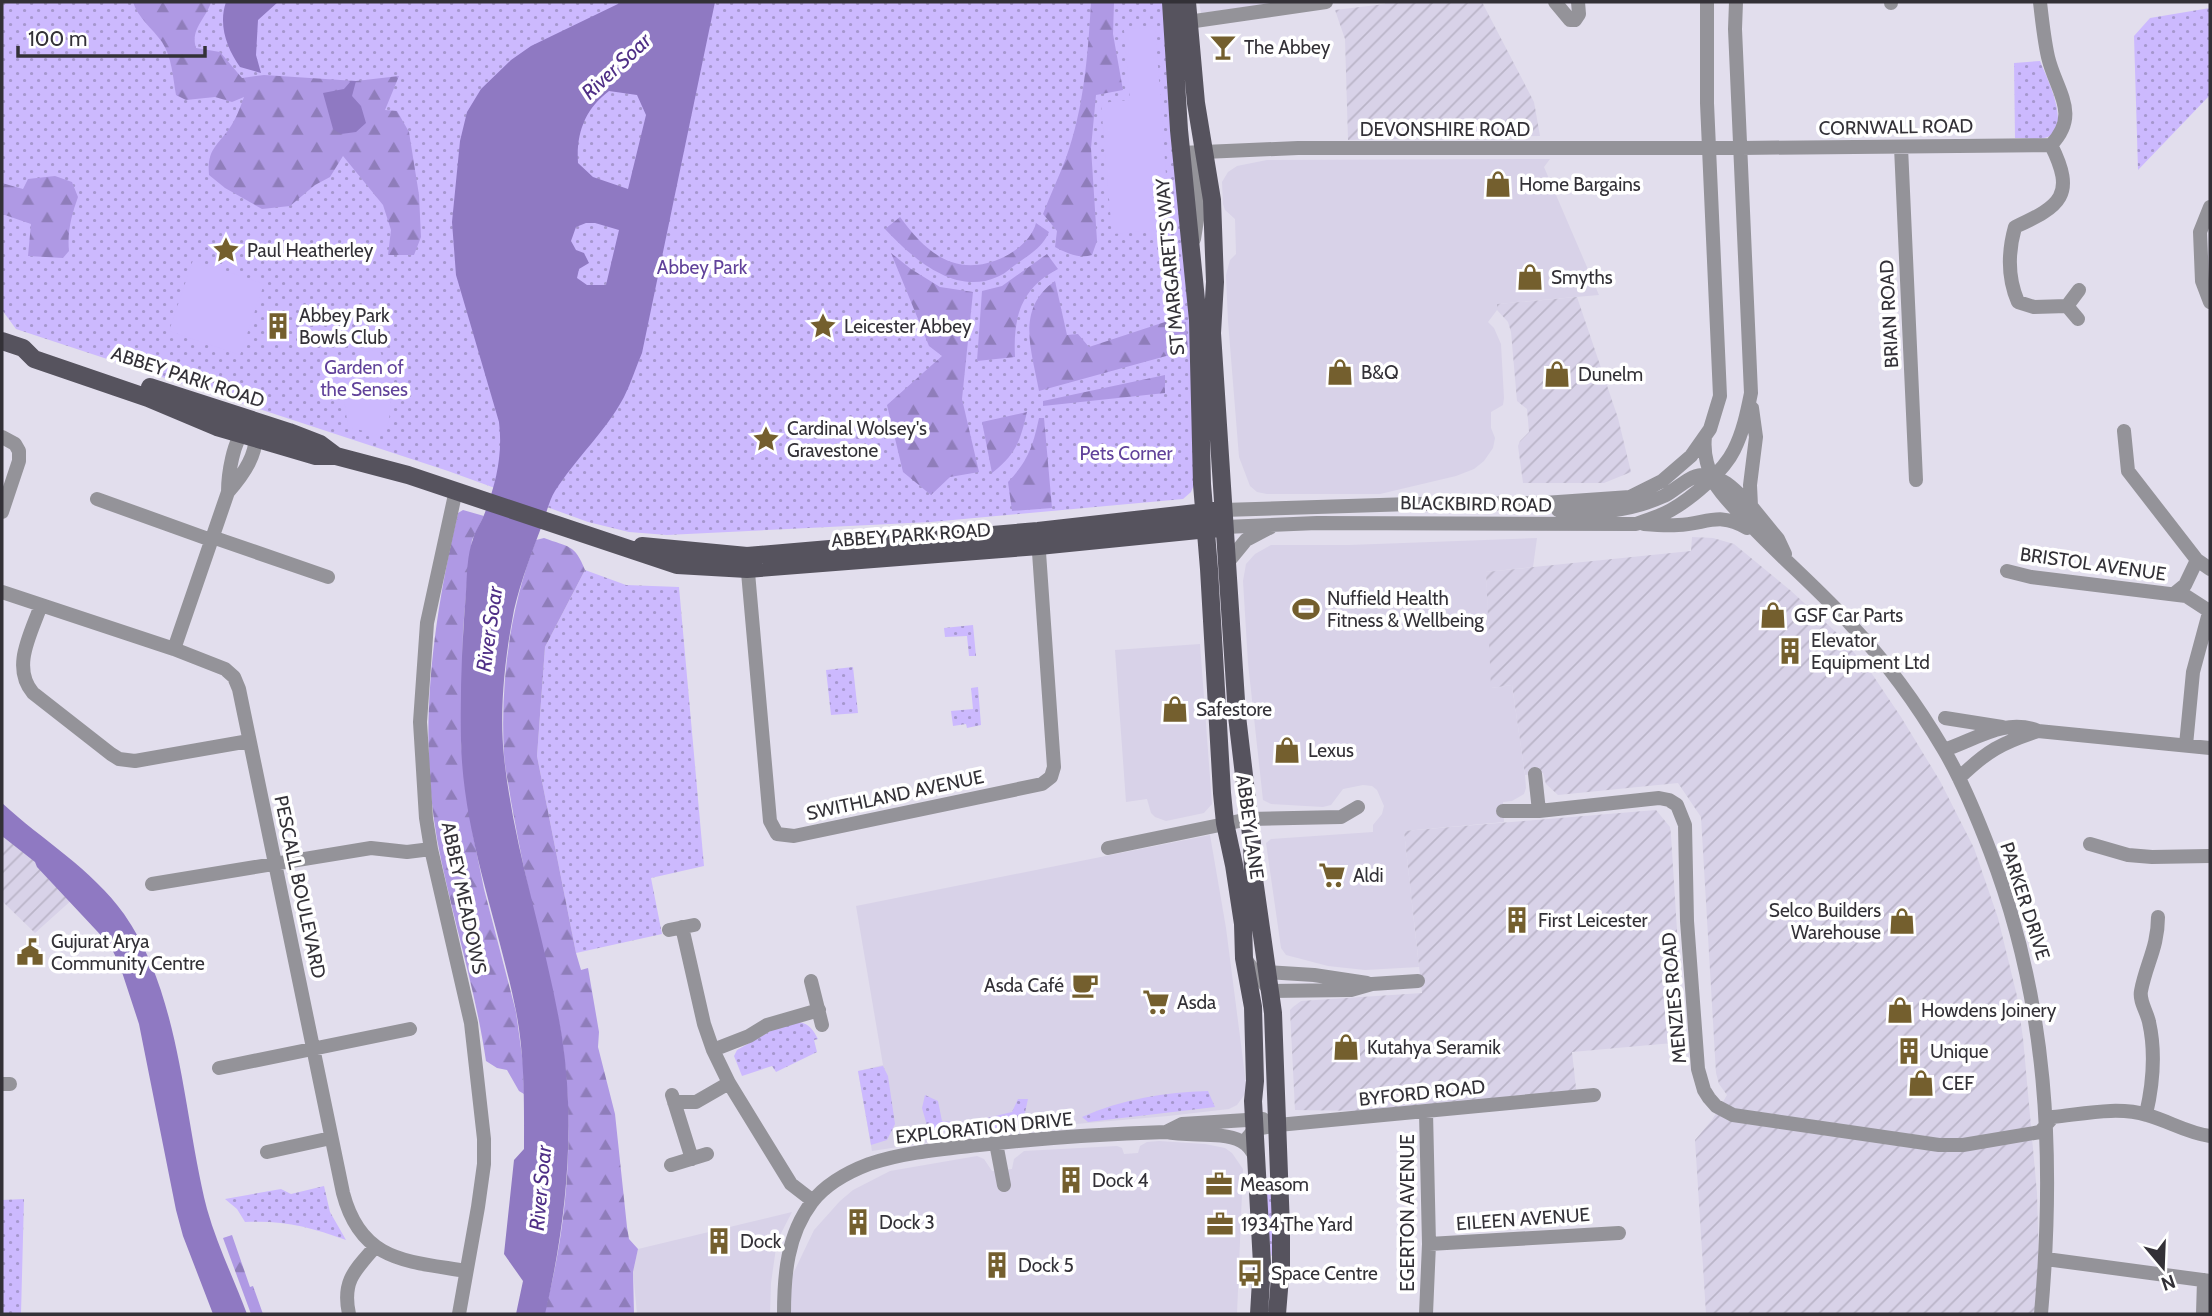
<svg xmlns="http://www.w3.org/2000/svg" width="2212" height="1316" font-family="Cabin,sans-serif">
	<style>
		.built { fill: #d8d2e8 }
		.industrial { fill: url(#industrial-furrows) }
		.grass { fill: url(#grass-dots) }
		.forest { fill: url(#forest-firs) }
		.garden { fill: #ccb9fe }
		.water { fill: #8f79c2; fill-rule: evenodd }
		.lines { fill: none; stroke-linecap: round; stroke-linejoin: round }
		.minor { stroke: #949399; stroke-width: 14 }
		.major { stroke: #56535e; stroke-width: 18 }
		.labels { text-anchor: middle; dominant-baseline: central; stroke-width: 7; stroke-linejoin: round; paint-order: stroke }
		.poi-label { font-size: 19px; fill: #333137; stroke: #fff; text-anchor: start }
		.street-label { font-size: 19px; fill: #333137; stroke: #fff }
		.park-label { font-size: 19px; fill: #61429a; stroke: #fff }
		.water-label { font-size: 21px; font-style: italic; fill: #4f2f86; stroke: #fff }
	</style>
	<defs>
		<pattern id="industrial-furrows" width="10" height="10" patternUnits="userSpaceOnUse" patternTransform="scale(1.75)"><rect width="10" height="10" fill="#d8d2e8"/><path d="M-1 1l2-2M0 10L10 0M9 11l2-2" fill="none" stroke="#bab5c8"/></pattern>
		<pattern id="grass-dots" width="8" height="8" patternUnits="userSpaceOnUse" patternTransform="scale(1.75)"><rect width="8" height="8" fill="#ccb9fe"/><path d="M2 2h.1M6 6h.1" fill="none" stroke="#a697ce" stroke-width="1.8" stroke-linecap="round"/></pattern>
		<pattern id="forest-firs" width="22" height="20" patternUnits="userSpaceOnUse" patternTransform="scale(1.75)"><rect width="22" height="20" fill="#af99e4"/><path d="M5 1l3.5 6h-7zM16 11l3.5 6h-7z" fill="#8f7dba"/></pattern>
	</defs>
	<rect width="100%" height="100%" fill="#e2deed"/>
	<path class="built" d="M1199 2H1283L1201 13Z
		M1550 159 1544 167 1599 295 1497 304V310L1488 322 1494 328 1501 344 1504 398 1503 405 1491 412V428L1495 438 1493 448 1484 461 1474 469 1456 476 1380 494H1267L1257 492 1250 486 1239 457 1228 321 1226 275 1230 260 1236 254 1235 219 1225 210 1223 204 1222 182 1228 172 1237 166 1267 160Z
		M1537 538 1533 567 1486 572 1492 688 1512 685 1525 775 1526 788 1524 794 1512 801 1503 802 1504 822 1404 831 1419 967 1365 970 1328 966 1286 955 1281 948 1266 843 1271 839 1373 832V825L1382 814 1384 806 1377 790 1372 786 1363 785 1343 789 1331 805 1323 807 1271 804 1263 800 1248 663 1243 581 1246 564 1255 554 1271 545H1349Z
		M1200 644 1212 804 1204 813 1166 821 1155 817 1151 813 1147 799 1126 802 1115 650Z
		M1210 835 1226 928 1247 1091 1237 1105 1229 1109 1168 1116 1008 1130 872 1151 858 1071 883 1065 856 906Z
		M1159 1141 1205 1144 1225 1148 1232 1153 1243 1169 1237 1314H789L791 1278 814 1230 840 1201 853 1190 890 1171 977 1156 984 1159 992 1171H996L1012 1169 1014 1159 1024 1151 1117 1146 1122 1148 1124 1154 1138 1153 1140 1146 1147 1142Z
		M792 1212 777 1241 771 1283 770 1314H637L633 1272 638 1249Z"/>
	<path class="industrial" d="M1385 2H1482L1534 102 1540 136 1348 140 1345 39 1335 10 1385 4Z
		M1577 297 1618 418 1631 472 1604 483H1523L1518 446 1520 441 1529 432 1527 409 1517 401 1511 332 1508 322 1497 310V304Z
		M1692 537 1713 538 1734 544 1790 590 1838 634 1870 671 1901 717 1940 781 1974 848 1998 918 2017 996 2023 1038 2037 1193 2039 1265 2035 1314H1706L1695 1140 1712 1120 1727 1095 1719 1084 1716 1073 1701 817 1678 783 1558 795 1546 784 1543 773 1525 775 1512 685 1491 688 1486 572 1691 551Z
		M1656 810 1670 827 1671 835 1684 1042 1572 1052 1577 1097 1426 1112 1295 1110 1290 1010 1293 1007 1301 1001 1422 993 1404 831Z
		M2 830 74 898 35 933 2 901Z"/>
	<path class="grass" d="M2 2H1167L1189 307 1195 482 1191 492 1183 499 931 522 667 535 629 532 588 522 448 471 16 329 2 310Z
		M2210 8V95L2138 170 2134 36 2150 18Z
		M2040 61C2046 76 2072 127 2048 137 2039 140 2025 138 2015 138L2014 63Z
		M585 570 626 585 679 587 704 866 651 878 662 934 576 953 537 756 545 647Z
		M973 625 976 656H969L967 636 945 637 944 628Z
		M853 667 858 713 831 715 826 670Z
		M978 687 981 725 967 728 966 724 953 726 951 711 973 709 971 688Z
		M799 1022C810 1024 813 1030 818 1039L814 1040 817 1052 776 1072 772 1066 742 1076 734 1056 737 1050 776 1028Z
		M883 1066 888 1076 895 1124 887 1140 871 1145 858 1071Z
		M1208 1091 1215 1107 1088 1122 1082 1117C1122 1099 1165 1092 1208 1091Z
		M925 1095 938 1101 942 1121 966 1123 1012 1112 1018 1099H1028L1024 1117C1003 1133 954 1134 928 1129L922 1108Z
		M1264 1185H1272L1273 1253 1271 1256Z
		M324 1186 330 1212 346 1240C310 1227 284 1220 245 1222L237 1209 225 1199 281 1189 291 1194Z
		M24 1199 21 1314H2V1200Z"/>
	<path class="forest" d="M133 2H211C206 19 190 29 196 48L220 52 242 78 264 75 356 81 399 76 385 110 397 111 409 132 419 195 421 237 414 255H388L391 230 383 205 343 156 330 177 315 185 290 206 262 209 225 188 209 175C207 150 216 147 229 129 236 119 240 108 244 97L232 102 215 97 186 100 176 95C173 78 172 57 162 42 152 28 138 18 133 2Z
		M1091 2H1114L1113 34 1123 90 1096 95 1091 148 1097 241 1092 255C1080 259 1066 253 1055 247L1057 231 1043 214C1050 195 1059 177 1066 158 1084 108 1088 54 1091 2Z
		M55 176 72 182 78 197C72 214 67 231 69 251L63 258 28 256 31 224 2 214V183L23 189 28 179Z
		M900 217C927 254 957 279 1004 257 1018 250 1032 238 1036 223L1049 232C1042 248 1029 255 1015 265 1010 269 1003 275 997 277 955 296 912 258 885 229Z
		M891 253 911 269 940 287 973 292 962 399 979 472 950 477 931 495 903 472 887 405 942 356 929 346Z
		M1047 254 1058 269C1021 288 1013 317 1015 357L977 361 982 291 1002 286Z
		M1055 281 1067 335 1078 334 1089 347 1171 320 1186 322 1188 350 1039 391C1032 351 1015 309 1055 281Z
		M1165 375V393L1043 406V401Z
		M1027 412C1020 441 1017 453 992 473L982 422Z
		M1039 418H1044L1052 508 1012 511 1008 482C1028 461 1033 446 1039 418Z
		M463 510 484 516 472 540 468 571 463 630 461 744 473 835 484 889 516 1012 523 1063 524 1094 519 1091 507 1070 497 1068 486 1061C475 986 451 914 437 839 418 730 433 619 458 513Z
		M544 538C568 547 575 544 585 570L545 647 537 756 576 953 581 970 588 968 599 1032 598 1047 615 1114 627 1227 629 1239 638 1249 633 1272 634 1314H544C568 1227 575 1130 562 1040 557 1006 547 971 539 937 529 892 519 847 511 801 509 786 505 770 504 754 500 682 510 608 536 540Z
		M232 1235 250 1287 253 1286 263 1314H251L223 1238Z"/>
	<path class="garden" d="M1155 26 1170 229 1112 234 1101 103 1130 100 1124 30Z
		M193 260 264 284 240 355 169 331Z
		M379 348C390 378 396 406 384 436L348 427 344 399 331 363Z"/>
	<path class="water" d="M226 2H278L258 20 256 55 261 73 240 67C227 49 218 25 226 2Z
		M622 2H715L642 353C636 367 631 383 624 397 606 431 576 458 555 491 550 499 547 510 544 520 533 549 521 580 514 610 505 657 499 710 504 757 514 852 547 943 562 1037 576 1128 566 1225 545 1314H516L523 1281 504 1254 514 1160 524 1149C524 1103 525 1057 516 1011 498 921 463 834 461 741 460 691 462 641 466 592 467 575 467 555 473 539 475 531 481 523 484 515 496 484 503 455 499 422L456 275 452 222 460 141 467 112 481 89 511 60 531 46ZM609 91 637 95 646 115 628 189 593 177 578 163C576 133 585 109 609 91ZM586 223H595L619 230 606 285H587L577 278 579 269 589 263 584 253 576 250 571 241 576 227Z
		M351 81H356L352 96 361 106 366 123 356 132 341 134 333 129 323 93 344 89Z
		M2 803C42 840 92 869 124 914 181 995 183 1114 207 1209 217 1245 234 1279 247 1314H213L183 1236 176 1210 139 1024 120 966 110 945 37 867 35 862 2 836Z"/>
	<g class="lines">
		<path class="minor" d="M1555 2 1570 20H1575L1579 14 1578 2
			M2040 2C2042 20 2044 39 2048 57 2056 91 2081 114 2051 145 2076 195 2061 206 2015 227 2008 252 2008 279 2018 302L2034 307 2067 306
			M1891 3V2
			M1181 23 1326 2
			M1901 147 1916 480
			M1181 153 1298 148H1741L2051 145
			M2210 207 2200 232 2202 281 2210 302
			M1194 239 1197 220V161L1205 153
			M2078 319 2067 306 2079 290
			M1752 408 1756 437 1750 485 1751 506 1778 539 1785 554
			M2124 431 2128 471 2197 560 2210 569
			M2 437 15 444 19 451V461L2 512
			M1705 437C1703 453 1707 467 1714 482 1722 496 1734 507 1745 519 1779 556 1819 589 1853 627 1888 664 1918 706 1944 750 1963 782 1977 817 1990 851 2048 1002 2055 1155 2041 1314
			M456 490 427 623 420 722 426 818 431 849 471 1023 484 1139V1164L478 1207 459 1314
			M228 492C228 475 233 440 246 428
			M97 499 211 540
			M1223 510 1411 504 1544 503 1630 497 1662 481 1691 456 1710 429 1720 396 1707 103V2
			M1558 510C1593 515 1631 511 1664 496 1676 490 1688 476 1702 475 1722 474 1738 493 1751 506
			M1644 524C1655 525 1667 526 1678 525 1706 524 1719 511 1747 528
			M1225 527 1317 523 1636 524C1647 520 1661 516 1671 510 1692 498 1724 471 1734 450 1743 432 1747 413 1751 393L1735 29 1736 2
			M212 537 328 577
			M747 561 770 821 777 834 794 836 1042 784 1051 777 1054 767 1038 538
			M1228 562 1246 540 1271 527
			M2007 571 2031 577 2186 596 2209 611
			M2 592 174 649 225 669 234 677 239 689 343 1193C361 1262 407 1261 466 1271
			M2174 594 2185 585 2197 560
			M41 605C31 634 11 667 33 693L111 754 119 759 135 761 249 741
			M174 649 228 492C243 475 259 453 255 430
			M1945 718 2002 727
			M2186 745 2193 672 2210 609
			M1944 750C1975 740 2006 717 2038 731L2210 748
			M1535 774 1539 811
			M1959 778C1987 751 2001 743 2038 731
			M1503 811H1539L1659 798 1669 800 1677 805 1685 825 1687 921 1698 1069 1704 1090 1709 1098 1716 1106 1733 1115 1939 1145H1963L2040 1132 2053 1117C2083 1114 2118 1106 2147 1115 2169 1121 2187 1133 2210 1136
			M2090 844 2128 855 2152 857 2210 856
			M1108 848 1249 819 1341 817 1358 807
			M152 884 371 848 407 852 431 849
			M682 927 704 1024 713 1050 729 1083 791 1184 813 1201
			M669 930 694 925
			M1245 959 1270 991 1351 990 1372 984 1418 981
			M1264 979 1267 972 1314 975 1367 983
			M811 981 822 1025
			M713 1050 749 1036 767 1025 819 1010
			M219 1068 410 1029
			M2 1084H10
			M672 1095 692 1159
			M674 1102H696L729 1083
			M2146 1114C2153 1084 2156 1053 2149 1022 2147 1012 2139 1001 2141 991 2146 964 2158 947 2158 917
			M1166 1132 1182 1124 1263 1119
			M1248 1137 1255 1129 1278 1125 1594 1095
			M996 1143 1004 1185
			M267 1152 331 1138
			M671 1165 707 1154
			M1429 1244 1619 1233
			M2046 1259 2210 1281
			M349 1314C342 1282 354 1271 375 1247
			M784 1314C784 1275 787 1235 812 1202 826 1184 848 1172 869 1164 904 1152 943 1149 979 1145 1041 1138 1104 1134 1166 1132 1189 1137 1221 1131 1241 1141 1248 1144 1253 1152 1256 1159
			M1426 1314 1429 1244 1426 1112
			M2203 1314 2204 1280"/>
		<path class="major" d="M1171 2 1179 130 1198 320 1202 484 1209 569 1222 793 1225 823 1234 865 1243 924 1244 958 1253 1007 1255 1081 1253 1101 1262 1264 1259 1314
			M1187 2 1196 103 1212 200 1215 282 1212 333 1237 716 1252 843 1253 872 1273 1013 1281 1228V1265L1277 1314
			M2 341 23 348 34 359 148 398 217 427 316 456H336L408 475 677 565 747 569 1039 546 1218 528
			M150 387 289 432 320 444 336 456
			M642 546 747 556 1038 531 1214 511"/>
	</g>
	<defs>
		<symbol id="bar-bare" viewBox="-9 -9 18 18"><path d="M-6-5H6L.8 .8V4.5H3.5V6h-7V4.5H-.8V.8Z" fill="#745f2e" stroke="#fff" stroke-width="2.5" paint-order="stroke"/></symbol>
		<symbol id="shop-bare" viewBox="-9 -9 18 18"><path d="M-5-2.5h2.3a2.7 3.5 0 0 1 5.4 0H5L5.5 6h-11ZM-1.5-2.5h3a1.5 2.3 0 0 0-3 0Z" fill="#745f2e" stroke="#fff" stroke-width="2.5" paint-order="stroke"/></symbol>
		<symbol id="sight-bare" viewBox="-9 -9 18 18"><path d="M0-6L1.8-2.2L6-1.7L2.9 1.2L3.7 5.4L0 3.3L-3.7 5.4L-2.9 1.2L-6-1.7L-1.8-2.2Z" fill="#745f2e" stroke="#fff" stroke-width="2.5" paint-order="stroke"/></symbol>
		<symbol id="building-bare" viewBox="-9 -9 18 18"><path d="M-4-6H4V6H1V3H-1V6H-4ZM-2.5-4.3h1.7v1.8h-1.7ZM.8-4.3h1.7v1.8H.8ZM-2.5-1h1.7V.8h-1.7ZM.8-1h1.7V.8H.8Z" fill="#745f2e" stroke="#fff" stroke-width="2.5" paint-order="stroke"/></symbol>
		<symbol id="stadium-bare" viewBox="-9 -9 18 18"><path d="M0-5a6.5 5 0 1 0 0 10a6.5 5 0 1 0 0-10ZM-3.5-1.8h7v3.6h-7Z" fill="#745f2e" stroke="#fff" stroke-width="2.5" paint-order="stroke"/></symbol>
		<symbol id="supermarket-bare" viewBox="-9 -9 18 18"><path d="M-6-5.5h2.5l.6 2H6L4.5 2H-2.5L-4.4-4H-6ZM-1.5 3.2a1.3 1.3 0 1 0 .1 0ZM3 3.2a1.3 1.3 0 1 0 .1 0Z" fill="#745f2e" stroke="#fff" stroke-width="2.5" paint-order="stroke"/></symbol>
		<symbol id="civic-bare" viewBox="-9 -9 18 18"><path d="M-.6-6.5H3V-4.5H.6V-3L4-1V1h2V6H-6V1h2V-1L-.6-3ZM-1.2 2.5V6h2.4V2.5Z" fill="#745f2e" stroke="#fff" stroke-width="2.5" paint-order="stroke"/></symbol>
		<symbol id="cafe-bare" viewBox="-9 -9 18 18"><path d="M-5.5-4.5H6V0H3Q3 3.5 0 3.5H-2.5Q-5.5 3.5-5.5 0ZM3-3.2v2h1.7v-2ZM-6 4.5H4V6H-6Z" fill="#745f2e" stroke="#fff" stroke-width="2.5" paint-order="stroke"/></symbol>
		<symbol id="office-bare" viewBox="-9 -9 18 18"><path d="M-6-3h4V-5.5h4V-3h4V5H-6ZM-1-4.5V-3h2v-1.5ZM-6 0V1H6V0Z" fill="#745f2e" stroke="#fff" stroke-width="2.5" paint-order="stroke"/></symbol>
		<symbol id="bus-bare" viewBox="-9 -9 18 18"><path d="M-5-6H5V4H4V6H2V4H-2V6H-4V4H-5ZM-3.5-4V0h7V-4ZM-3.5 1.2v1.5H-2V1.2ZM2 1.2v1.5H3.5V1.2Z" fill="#745f2e" stroke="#fff" stroke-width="2.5" paint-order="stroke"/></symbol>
	</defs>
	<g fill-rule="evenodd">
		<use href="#bar-bare" x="1204" y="28" width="38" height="38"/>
		<use href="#shop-bare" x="1479" y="165" width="38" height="38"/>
		<use href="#sight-bare" x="207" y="231" width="38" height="38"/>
		<use href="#shop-bare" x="1511" y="258" width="38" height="38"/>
		<use href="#building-bare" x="259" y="307" width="38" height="38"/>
		<use href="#sight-bare" x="804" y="307" width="38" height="38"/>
		<use href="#shop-bare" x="1321" y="353" width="38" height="38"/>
		<use href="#shop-bare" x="1538" y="355" width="38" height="38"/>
		<use href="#sight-bare" x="747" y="420" width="38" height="38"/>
		<use href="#stadium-bare" x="1287" y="590" width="38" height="38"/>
		<use href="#shop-bare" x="1754" y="596" width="38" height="38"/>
		<use href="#building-bare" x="1771" y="632" width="38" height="38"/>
		<use href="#shop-bare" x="1156" y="690" width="38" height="38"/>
		<use href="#shop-bare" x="1268" y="731" width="38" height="38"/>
		<use href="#supermarket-bare" x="1313" y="856" width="38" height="38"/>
		<use href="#building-bare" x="1498" y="901" width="38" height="38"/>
		<use href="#shop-bare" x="1883" y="902" width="38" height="38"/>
		<use href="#civic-bare" x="11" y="933" width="38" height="38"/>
		<use href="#cafe-bare" x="1066" y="966" width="38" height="38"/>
		<use href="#supermarket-bare" x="1137" y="983" width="38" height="38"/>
		<use href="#shop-bare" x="1881" y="991" width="38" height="38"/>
		<use href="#shop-bare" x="1327" y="1028" width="38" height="38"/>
		<use href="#building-bare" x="1890" y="1032" width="38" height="38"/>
		<use href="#shop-bare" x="1902" y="1064" width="38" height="38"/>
		<use href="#building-bare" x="1052" y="1161" width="38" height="38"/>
		<use href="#office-bare" x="1200" y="1165" width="38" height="38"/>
		<use href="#building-bare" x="839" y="1203" width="38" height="38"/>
		<use href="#office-bare" x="1201" y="1205" width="38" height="38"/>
		<use href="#building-bare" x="700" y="1222" width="38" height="38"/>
		<use href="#building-bare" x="978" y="1246" width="38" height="38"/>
		<use href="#bus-bare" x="1231" y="1254" width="38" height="38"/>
	</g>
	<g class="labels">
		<g class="poi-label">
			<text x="1244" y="47">The Abbey</text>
			<text x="1519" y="184">Home Bargains</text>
			<text x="247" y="250">Paul Heatherley</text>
			<text x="1551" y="277">Smyths</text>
			<text x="299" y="315">Abbey Park<tspan x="299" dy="22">Bowls Club</tspan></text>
			<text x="844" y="326">Leicester Abbey</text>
			<text x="1361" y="372">B&amp;Q</text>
			<text x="1578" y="374">Dunelm</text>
			<text x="787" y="428">Cardinal Wolsey's<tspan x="787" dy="22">Gravestone</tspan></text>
			<text x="1327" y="598">Nuffield Health<tspan x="1327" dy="22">Fitness &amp; Wellbeing</tspan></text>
			<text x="1794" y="615">GSF Car Parts</text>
			<text x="1811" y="640">Elevator<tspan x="1811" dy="22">Equipment Ltd</tspan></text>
			<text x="1196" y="709">Safestore</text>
			<text x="1308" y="750">Lexus</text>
			<text x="1353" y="875">Aldi</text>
			<text x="1881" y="910" text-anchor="end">Selco Builders<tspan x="1881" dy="22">Warehouse</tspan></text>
			<text x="1538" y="920">First Leicester</text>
			<text x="51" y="941">Gujurat Arya<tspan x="51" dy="22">Community Centre</tspan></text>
			<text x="1064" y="985" text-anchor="end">Asda Café</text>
			<text x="1177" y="1002">Asda</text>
			<text x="1921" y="1010">Howdens Joinery</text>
			<text x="1367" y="1047">Kutahya Seramik</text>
			<text x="1930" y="1051">Unique</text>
			<text x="1942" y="1083">CEF</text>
			<text x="1092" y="1180">Dock 4</text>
			<text x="1240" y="1184">Measom</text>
			<text x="879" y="1222">Dock 3</text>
			<text x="1241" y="1224">1934 The Yard</text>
			<text x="740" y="1241">Dock</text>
			<text x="1018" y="1265">Dock 5</text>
			<text x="1271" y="1273">Space Centre</text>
		</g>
		<g class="street-label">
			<text transform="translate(1896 127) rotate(-1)">CORNWALL ROAD</text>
			<text x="1445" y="129">DEVONSHIRE ROAD</text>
			<text transform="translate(1170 267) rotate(-95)">ST MARGARET'S WAY</text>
			<text transform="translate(1889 314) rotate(-93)">BRIAN ROAD</text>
			<text transform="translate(188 377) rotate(18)">ABBEY PARK ROAD</text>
			<text transform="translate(1476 504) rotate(1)">BLACKBIRD ROAD</text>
			<text transform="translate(911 535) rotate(-4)">ABBEY PARK ROAD</text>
			<text transform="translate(2093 564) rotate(8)">BRISTOL AVENUE</text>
			<text transform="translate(895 795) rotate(-12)">SWITHLAND AVENUE</text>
			<text transform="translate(1250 827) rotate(82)">ABBEY LANE</text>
			<text transform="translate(300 887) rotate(78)">PESCALL BOULEVARD</text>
			<text transform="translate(464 898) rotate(78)">ABBEY MEADOWS</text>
			<text transform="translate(2025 901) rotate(72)">PARKER DRIVE</text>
			<text transform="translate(1674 998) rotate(-95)">MENZIES ROAD</text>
			<text transform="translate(1422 1093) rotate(-6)">BYFORD ROAD</text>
			<text transform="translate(984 1128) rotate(-6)">EXPLORATION DRIVE</text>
			<text transform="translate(1407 1213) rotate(-90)">EGERTON AVENUE</text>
			<text transform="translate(1523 1219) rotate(-4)">EILEEN AVENUE</text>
		</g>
		<g class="park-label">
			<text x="702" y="267">Abbey Park</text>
			<text x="364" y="367">Garden of<tspan x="364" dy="22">the Senses</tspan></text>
			<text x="1126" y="453">Pets Corner</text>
		</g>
		<g class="water-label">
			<text transform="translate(616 66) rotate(-43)">River Soar</text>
			<text transform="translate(489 629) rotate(-82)">River Soar</text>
			<text transform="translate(540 1188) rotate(-85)">River Soar</text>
		</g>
	</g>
	<rect width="2212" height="1316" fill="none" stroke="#333137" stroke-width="7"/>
	<g transform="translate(2163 1267) rotate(161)" stroke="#ffffff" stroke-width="5" paint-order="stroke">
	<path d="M0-5L12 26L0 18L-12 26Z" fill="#333137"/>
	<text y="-10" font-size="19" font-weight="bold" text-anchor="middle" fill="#333137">N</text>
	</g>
	<path d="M18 46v10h187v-10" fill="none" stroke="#333137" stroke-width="3.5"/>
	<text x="28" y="46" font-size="21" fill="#333137" stroke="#ffffff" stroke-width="5" paint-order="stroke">100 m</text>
</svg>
